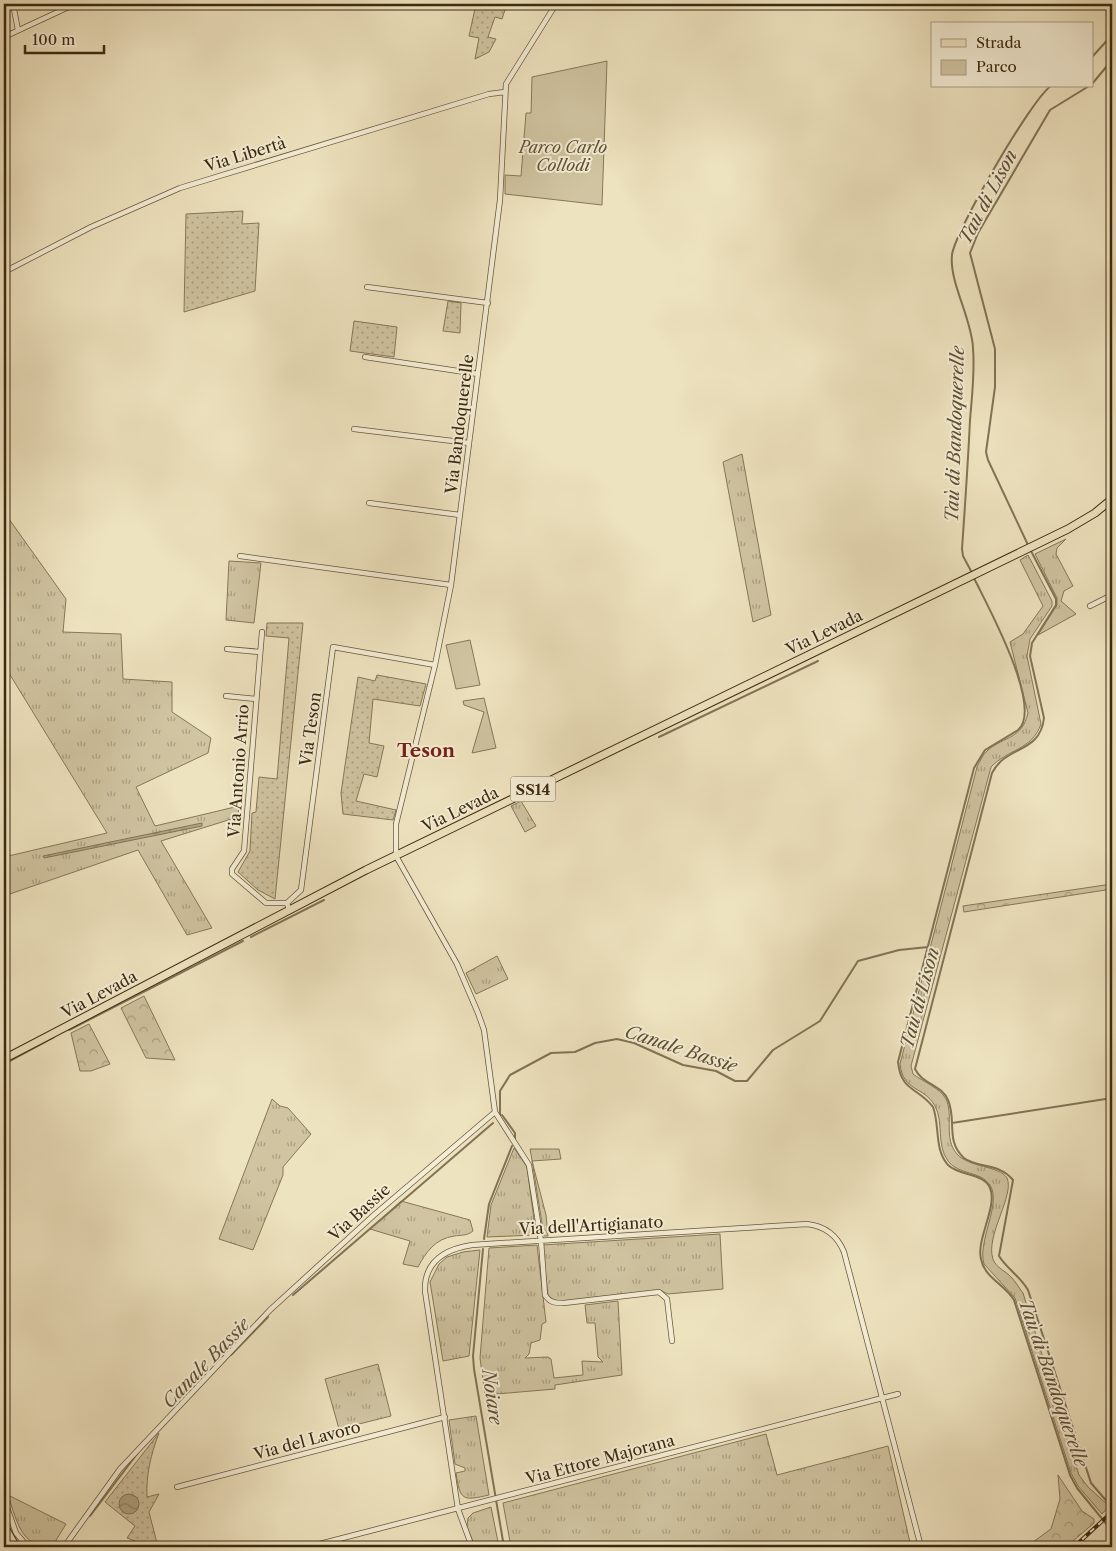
<svg xmlns="http://www.w3.org/2000/svg" width="1116" height="1551" font-family="'Libre Caslon Text',serif">
	<style>
		.grass { fill: url(#grass-tufts); stroke: #867758 }
		.forest { fill: url(#forest-crowns); stroke: #867758 }
		.park { fill: #d0c4a1; stroke: #867758 }
		.garden { fill: url(#garden-dots); stroke: #867758 }
		.water { fill: url(#water-waves); stroke: #827356 }
		.lines { fill: none; stroke-linecap: round; stroke-linejoin: round }
		.stream { stroke: #827356; stroke-width: 2 }
		.minor-casing { stroke: #68583c; stroke-width: 6 }
		.primary-casing { stroke: #3c2a10; stroke-width: 9 }
		.trunk-casing { stroke: #3c2a10; stroke-width: 9 }
		.minor { stroke: #f4edd5; stroke-width: 4.5 }
		.primary { stroke: #eee3bf; stroke-width: 7 }
		.trunk { stroke: #eee3bf; stroke-width: 7 }
		.rail-casing { stroke: #3c2a10; stroke-width: 4 }
		.rail { stroke: #f4edd5; stroke-width: 2; stroke-dasharray: 5.5; stroke-linecap: butt }
		.labels { text-anchor: middle; dominant-baseline: central; stroke-width: 4; stroke-linejoin: round; paint-order: stroke }
		.shield { fill: #f4edd5; stroke: #73644b; stroke-width: 1 }
		.shield-label { font-size: 15px; font-weight: bold; fill: #3c2a10 }
		.park-label { font-size: 16px; font-style: italic; fill: #615034; stroke: #f4edd5 }
		.street-label { font-size: 16px; fill: #3c2a10; stroke: #f4edd5 }
		.water-label { font-size: 18px; font-style: italic; fill: #5f4f33; stroke: #f4edd5 }
		.quarter-label { font-size: 19px; font-weight: bold; fill: #7a1f14; stroke: #f4edd5 }
	</style>
	<defs>
		<pattern id="grass-tufts" width="24" height="20" patternUnits="userSpaceOnUse" patternTransform="scale(1.25)"><rect width="24" height="20" fill="#d0c4a1"/><path d="M3 7l-1-3M5 7V3M7 7l1-3M15 17l-1-3M17 17v-4M19 17l1-3" fill="none" stroke="#aa9f82"/></pattern>
		<pattern id="forest-crowns" width="20" height="18" patternUnits="userSpaceOnUse" patternTransform="scale(1.25)"><rect width="20" height="18" fill="#d0c4a1"/><path d="M2 6a3 3 0 1 1 6 0M12 15a3 3 0 1 1 6 0" fill="none" stroke="#aa9f82"/></pattern>
		<pattern id="garden-dots" width="8" height="8" patternUnits="userSpaceOnUse" patternTransform="scale(1.25)"><rect width="8" height="8" fill="#d0c4a1"/><path d="M2 2h.1M6 6h.1" fill="none" stroke="#aa9f82" stroke-width="1.8" stroke-linecap="round"/></pattern>
		<pattern id="water-waves" width="16" height="10" patternUnits="userSpaceOnUse" patternTransform="scale(1.25)"><rect width="16" height="10" fill="#b1a484"/><path d="M0 5q4-4 8 0t8 0" fill="none" stroke="#91866b"/></pattern>
	</defs>
	<rect width="100%" height="100%" fill="#eee3bf"/>
	<filter id="stains"><feTurbulence type="fractalNoise" baseFrequency=".004" numOctaves="4"/><feColorMatrix values="0 0 0 0 .2 0 0 0 0 .09 0 0 0 0 .02 0 0 0 .5 -.17"/></filter>
	<radialGradient id="worn" r=".72"><stop offset=".6" stop-color="#630" stop-opacity="0"/><stop offset="1" stop-color="#630" stop-opacity=".3"/></radialGradient>
	<path class="grass" d="M742 454 771 615 753 622 723 462Z
		M4 512 66 599 63 632 121 634 123 679 172 682V712L211 738 208 753 136 787 155 826 239 806 238 817 161 841 212 928 187 935 138 850 4 896V857L107 833 4 665Z
		M1066 539 1057 548 1056 554 1073 586 1064 591 1061 601 1076 614 1038 635 1057 605V598L1035 554Z
		M1028 555 1052 601V606L1030 639 1027 656 1041 724C1032 750 1008 749 991 767L911 1066 913 1074C922 1081 940 1088 946 1099 954 1116 943 1138 957 1154 968 1167 1000 1166 1007 1178 1015 1195 985 1236 993 1259 996 1268 1006 1271 1011 1277 1016 1282 1019 1288 1023 1293L1079 1475 1088 1487 1109 1506 1102 1514 1078 1486 1071 1473 1015 1298 984 1264C977 1241 1002 1204 990 1185 981 1171 958 1175 948 1161 936 1145 944 1122 935 1106 924 1086 903 1092 900 1064L977 767C980 761 983 754 988 750 1005 736 1022 739 1028 713L1010 642 1023 634 1043 606 1020 560Z
		M229 561 261 563 254 623 226 620Z
		M521 801 536 826 525 832 511 806Z
		M497 956 508 979 476 994 466 973Z
		M272 1099 280 1106 288 1108 311 1134 283 1167V1175L253 1250 219 1239Z
		M514 1148 527 1167 536 1235 487 1237 491 1205Z
		M530 1149H559L561 1159 532 1161 546 1215 548 1236H544L532 1160Z
		M401 1201 470 1220 473 1231C467 1236 461 1235 454 1236 435 1239 426 1252 418 1267L403 1264 410 1241 370 1229Z
		M720 1234 723 1289 668 1294 662 1291 555 1302 548 1295 542 1245Z
		M537 1245 546 1322 542 1324 540 1340 531 1343 529 1354 525 1358 548 1357 551 1359 554 1378 583 1375 582 1361 603 1362 598 1357 595 1323H587L585 1305 618 1301 622 1375 555 1385V1389L485 1395 480 1358 489 1248Z
		M480 1250 469 1356 443 1361 430 1282 439 1264 447 1257 463 1252Z
		M378 1364 391 1416 339 1429 325 1379Z
		M476 1416 489 1495C463 1501 460 1501 456 1473L465 1471V1468L455 1464 449 1420Z
		M766 1434 777 1475 888 1446 911 1547H511L503 1503Z
		M8 1495 66 1524 55 1542 60 1547C22 1551 18 1525 8 1495Z
		M491 1507 499 1547H475L467 1527 468 1518 473 1513Z"/>
	<path class="forest" d="M1112 884V889L964 912 963 906Z
		M144 996 175 1060 146 1058 121 1008Z
		M89 1024 110 1064 91 1071H80L71 1033Z
		M1058 1475 1082 1511 1094 1519V1523L1066 1547H1026L1051 1529 1060 1499Z"/>
	<path class="park" d="M607 61 602 205 505 194V175L521 176 526 113H531L532 77Z
		M470 640 480 685 456 689 446 645Z
		M484 698 496 748 472 753 484 712 464 705 463 701Z"/>
	<path class="garden" d="M476 4H507L502 19 495 17 488 37 496 39 489 52 475 59 479 38 469 36Z
		M243 211 242 224 259 223 255 291 184 312 186 214Z
		M448 301 461 303 460 333 443 331Z
		M354 321 397 327 394 357 350 351Z
		M267 623H303L275 899 258 890 238 872 250 851 252 813 256 812 259 777 277 779 289 638 266 636Z
		M377 675 426 684 420 706 373 699 369 743 384 746 377 777 364 774 356 801 396 810 393 820 343 814 341 793 358 677 375 681Z
		M159 1433C151 1454 146 1474 147 1497L159 1494 149 1512 158 1547H151L127 1538 135 1526 105 1502Z"/>
	<path class="water" d="M202 823V826L44 858 43 856Z
		M119 1504a10 10 0 1 1 20 0a10 10 0 1 1-20 0Z"/>
	<g class="lines">
		<path class="stream" d="M1092 57 1112 35
			M1092 84 1112 60
			M1028 545 988 460 986 452 995 387V349L970 253 978 233 1050 110 1089 86
			M1031 551 1056 599V605L1032 643 1030 656 1044 718C1040 754 1006 745 992 773L915 1069C922 1084 942 1085 948 1100 957 1120 945 1141 964 1158 978 1169 998 1162 1013 1180L999 1256C1007 1269 1020 1276 1028 1290L1091 1483 1110 1505
			M971 571 963 556 962 549C965 506 968 463 970 420 972 396 975 372 973 348 972 319 949 282 952 255 954 233 1032 98 1051 86
			M974 578C987 605 1044 708 1018 730L985 750 974 768 898 1062C901 1092 918 1087 933 1107 940 1125 934 1150 948 1165 959 1176 984 1173 990 1188 998 1206 976 1239 981 1259 984 1277 1005 1285 1014 1300L1070 1475 1077 1488 1112 1531
			M659 737 818 661
			M251 937 324 900
			M69 1030 243 941
			M4 1064 54 1037
			M502 1115 515 1133V1140
			M500 1117V1091L510 1075 551 1053 575 1052 595 1043 617 1039 634 1043 683 1065 716 1071 735 1081H747L773 1050 820 1021 858 961 899 950 928 947
			M952 1123 1112 1098
			M484 1239 489 1204 512 1146
			M483 1249 473 1356 474 1369 504 1547
			M293 1295 493 1123
			M231 1355 268 1317
			M90 1516 137 1454"/>
		<defs>
			<path id="minor" d="M13 4 18 30
				M556 4 506 84 500 200 451 585 435 665 396 824V856L457 964 478 1013 484 1030 495 1112 529 1165 541 1241 545 1295C550 1303 555 1303 564 1303L659 1292 667 1299 672 1341
				M4 37 75 4
				M4 272 91 227 180 188 489 94 505 92
				M367 287 488 303
				M365 357 478 374
				M354 429 469 443
				M369 503 460 515
				M240 556 451 585
				M1090 606 1112 595
				M262 632 244 851 232 869V874L266 903H287
				M227 649 260 652
				M226 696 256 699
				M289 910 287 903 301 890 333 647 435 665
				M177 1487 445 1417
				M4 1499 16 1533 28 1547
				M64 1547 120 1469 270 1310 374 1215 495 1112
				M308 1547 898 1394
				M472 1547 458 1509 425 1291C424 1261 446 1249 472 1245L807 1224C825 1226 837 1235 844 1252L921 1547"/>
			<path id="primary" d="M4 1059 366 870 1068 529 1095 513 1112 499"/>
			<path id="trunk" d="M4 1526 16 1547
				M4 1533 6 1547"/>
		</defs>
		<use href="#minor" class="minor-casing"/>
		<use href="#primary" class="primary-casing"/>
		<use href="#trunk" class="trunk-casing"/>
		<use href="#minor" class="minor"/>
		<use href="#primary" class="primary"/>
		<use href="#trunk" class="trunk"/>
		<defs>
			<path id="rail" d="M1074 1547 1112 1512"/>
		</defs>
		<use href="#rail" class="rail-casing"/>
		<use href="#rail" class="rail"/>
	</g>
	<g class="labels">
		<rect class="shield" x="510.5" y="776.5" width="45" height="25" rx="4"/>
		<g class="shield-label">
			<text x="533" y="789">SS14</text>
		</g>
		<g class="park-label">
			<text x="563" y="147">Parco Carlo<tspan x="563" dy="18">Collodi</tspan></text>
		</g>
		<g class="street-label">
			<text transform="translate(245 154) rotate(-17)">Via Libertà</text>
			<text transform="translate(459 424) rotate(-83)">Via Bandoquerelle</text>
			<text transform="translate(824 632) rotate(-26)">Via Levada</text>
			<text transform="translate(310 729) rotate(-82)">Via Teson</text>
			<text transform="translate(238 771) rotate(-86)">Via Antonio Arrio</text>
			<text transform="translate(460 809) rotate(-26)">Via Levada</text>
			<text transform="translate(99 994) rotate(-28)">Via Levada</text>
			<text transform="translate(359 1212) rotate(-42)">Via Bassie</text>
			<text transform="translate(591 1225) rotate(-3)">Via dell'Artigianato</text>
			<text transform="translate(307 1440) rotate(-15)">Via del Lavoro</text>
			<text transform="translate(600 1459) rotate(-15)">Via Ettore Majorana</text>
		</g>
		<g class="water-label">
			<text transform="translate(988 197) rotate(-62)">Taù di Lison</text>
			<text transform="translate(955 434) rotate(-88)">Taù di Bandoquerelle</text>
			<text transform="translate(920 998) rotate(-75)">Taù di Lison</text>
			<text transform="translate(681 1049) rotate(18)">Canale Bassie</text>
			<text transform="translate(206 1363) rotate(-46)">Canale Bassie</text>
			<text transform="translate(1053 1383) rotate(71)">Taù di Bandoquerelle</text>
			<text transform="translate(492 1397) rotate(82)">Noiare</text>
		</g>
		<g class="quarter-label">
			<text x="426" y="750">Teson</text>
		</g>
	</g>
	<rect width="1116" height="1551" fill="none" stroke="#eee3bf" stroke-width="20"/>
	<rect x="5" y="5" width="1106" height="1541" fill="none" stroke="#3c2a10" stroke-width="2.5"/>
	<rect x="10" y="10" width="1096" height="1531" fill="none" stroke="#3c2a10"/>
	<rect x="931" y="22" width="162" height="65" fill="#f4edd5" stroke="#aa9f86"/>
	<rect x="941" y="39" width="25" height="8" fill="#eee3bf" stroke="#aa9f86"/>
	<text x="976" y="48" font-size="15" fill="#3c2a10">Strada</text>
	<rect x="941" y="60" width="25" height="15" fill="#d0c4a1" stroke="#aa9f86"/>
	<text x="976" y="72" font-size="15" fill="#3c2a10">Parco</text>
	<path d="M25 45v8h79v-8" fill="none" stroke="#3c2a10" stroke-width="2.5"/>
	<text x="32" y="45" font-size="15" fill="#3c2a10" stroke="#f4edd5" stroke-width="4" paint-order="stroke">100 m</text>
	<rect width="100%" height="100%" filter="url(#stains)"/>
	<rect width="100%" height="100%" fill="url(#worn)"/>
</svg>
